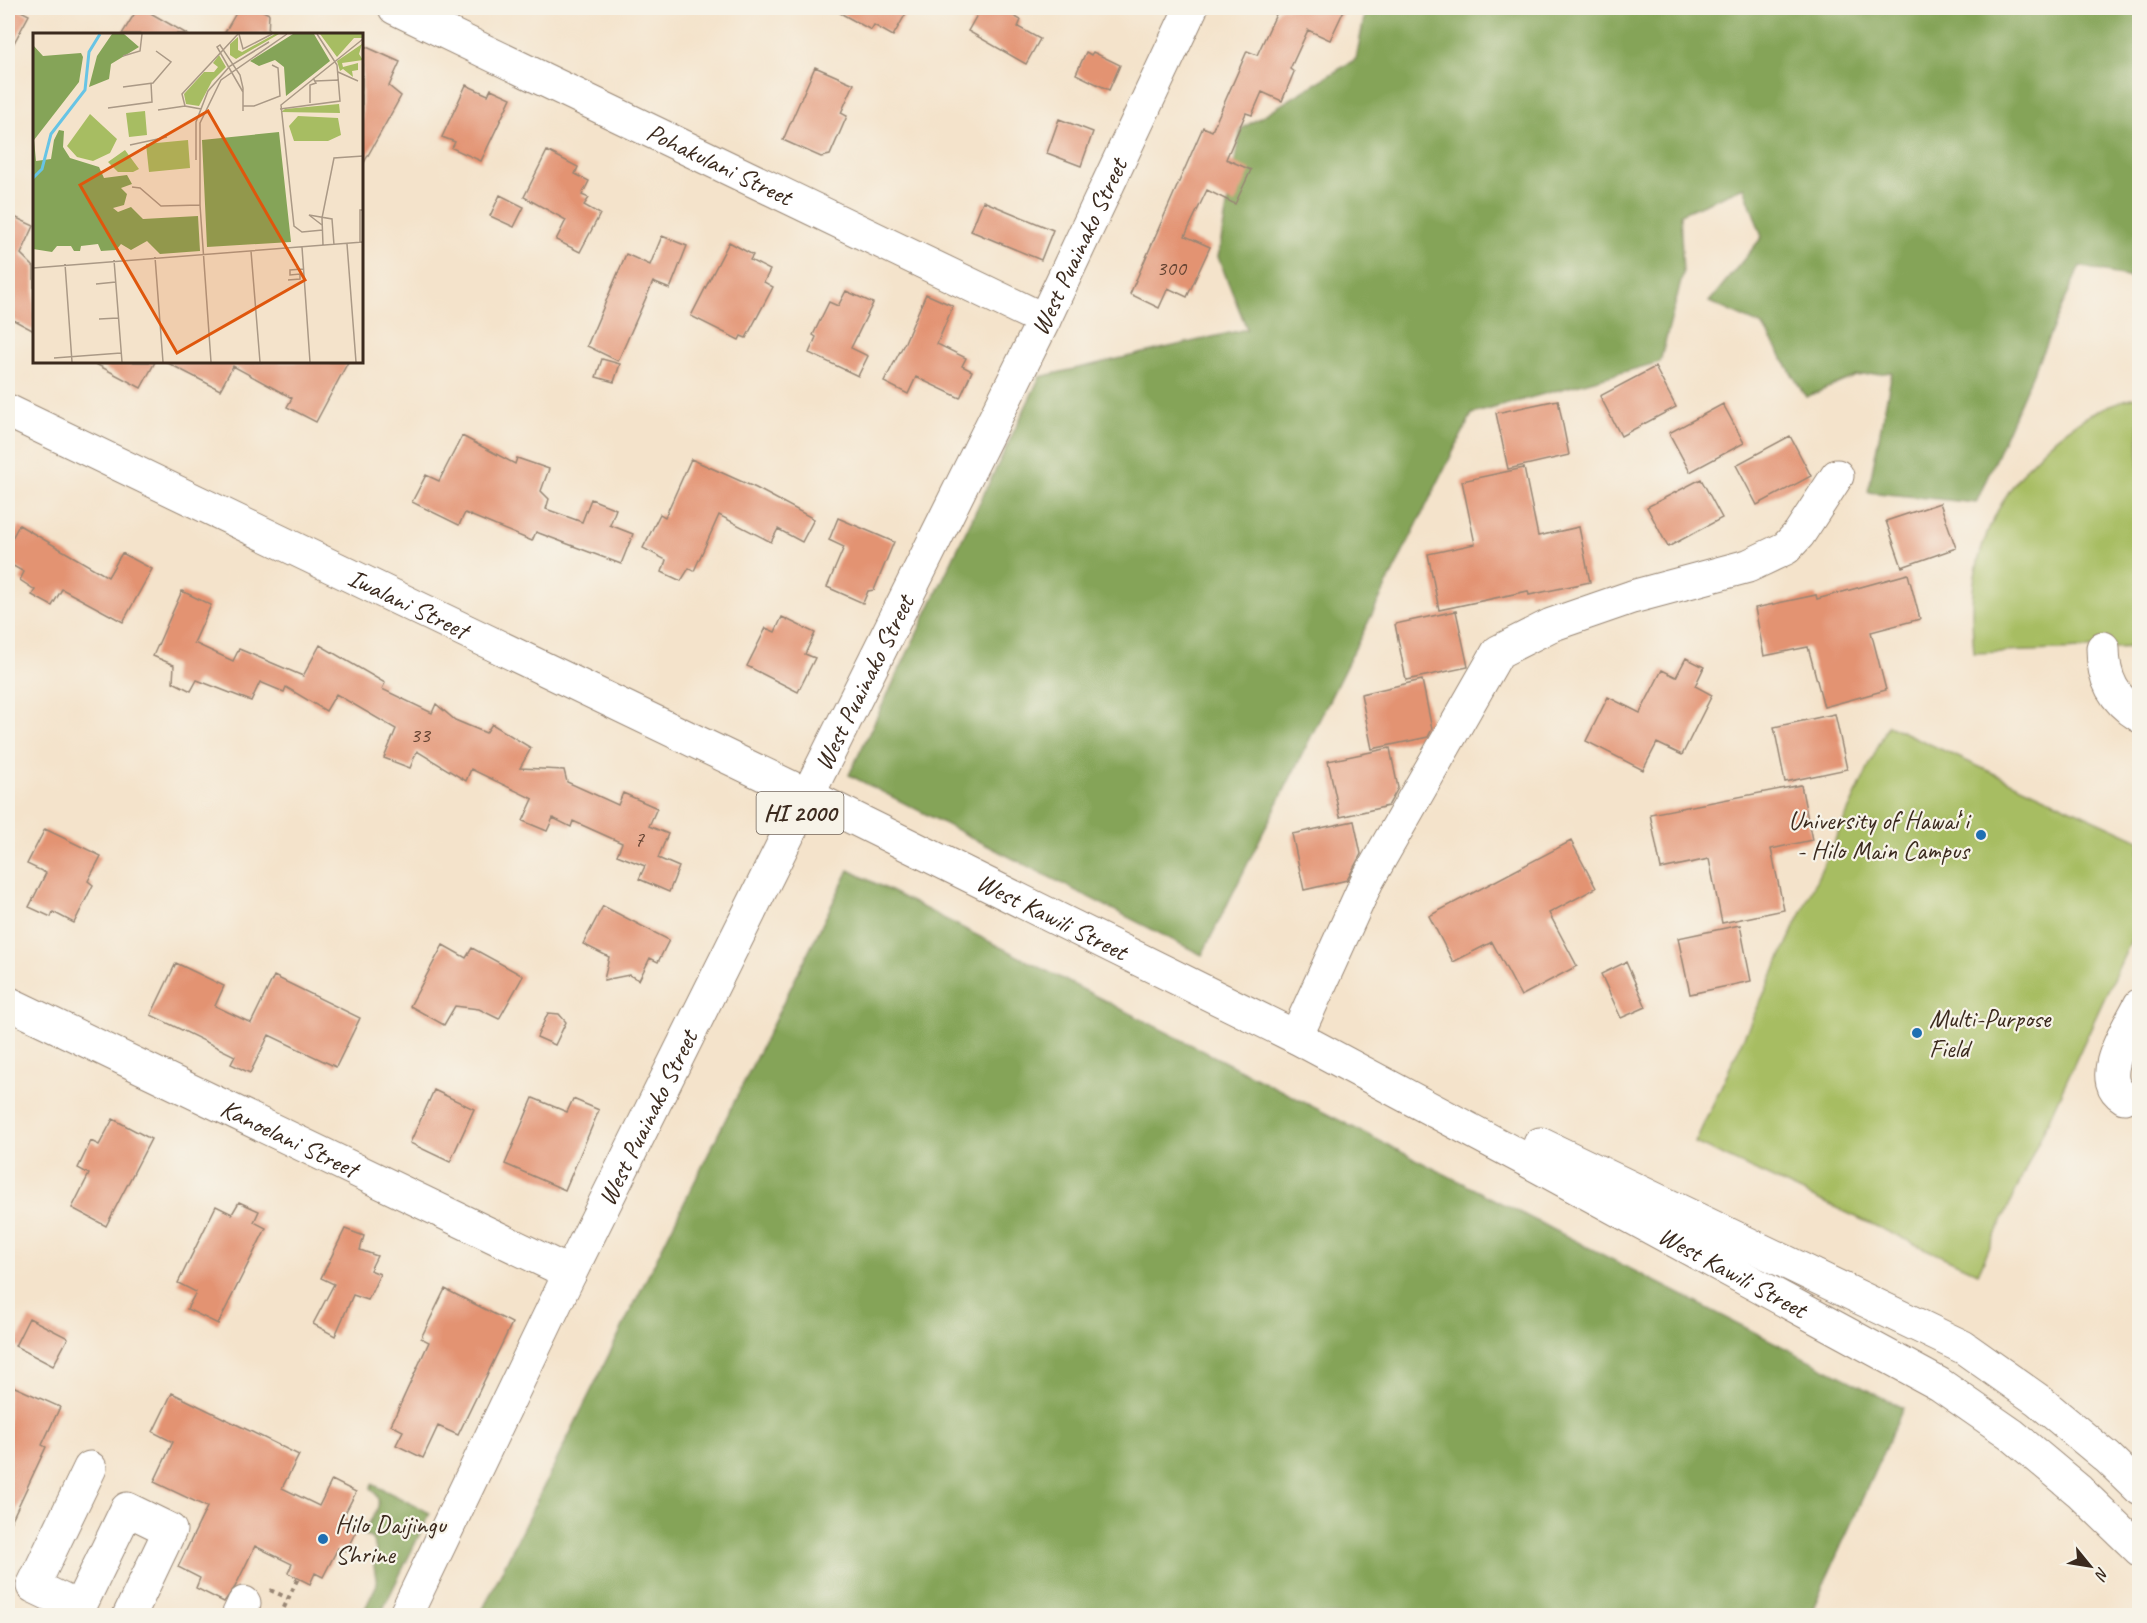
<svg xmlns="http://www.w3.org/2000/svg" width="2147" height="1623" font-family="Caveat,sans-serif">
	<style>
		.green { fill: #a7bd62; stroke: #717440; stroke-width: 1.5 }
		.forest { fill: #85a458; stroke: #60673b; stroke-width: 1.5 }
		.building { fill: #e39372 }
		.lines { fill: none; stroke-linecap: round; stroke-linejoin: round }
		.minor-casing { stroke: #988674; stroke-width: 35 }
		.highway-casing { stroke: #988674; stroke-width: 35 }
		.path { stroke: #988674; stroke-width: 4; stroke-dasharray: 4.5 4.5; stroke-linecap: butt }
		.minor { stroke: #fff; stroke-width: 33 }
		.highway { stroke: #fff; stroke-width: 33 }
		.poi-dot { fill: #1f6fb2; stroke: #f7f3e8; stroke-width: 2 }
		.labels { text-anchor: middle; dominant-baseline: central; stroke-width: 4.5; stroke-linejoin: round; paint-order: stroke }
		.number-label { font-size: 22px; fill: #654433 }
		.shield { fill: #f7f3e8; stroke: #73665b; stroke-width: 1.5 }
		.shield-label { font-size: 24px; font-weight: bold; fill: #3b2a1e }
		.street-label { font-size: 26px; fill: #3b2a1e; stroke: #f7f3e8 }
		.poi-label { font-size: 26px; fill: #3b2a1e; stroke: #f7f3e8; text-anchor: start }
		.inset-river { fill: none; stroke: #67c4e5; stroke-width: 3 }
		.inset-road { fill: none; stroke: #aa9986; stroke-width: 1.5 }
		.view { fill: #df570d; fill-opacity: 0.15; stroke: #df570d; stroke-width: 3 }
		.inset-edge { fill: none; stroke: #3b2a1e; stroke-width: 3 }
	</style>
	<rect width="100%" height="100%" fill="#f7f3e8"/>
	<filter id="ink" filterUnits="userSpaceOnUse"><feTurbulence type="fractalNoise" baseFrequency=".0167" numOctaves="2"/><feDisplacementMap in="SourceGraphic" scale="12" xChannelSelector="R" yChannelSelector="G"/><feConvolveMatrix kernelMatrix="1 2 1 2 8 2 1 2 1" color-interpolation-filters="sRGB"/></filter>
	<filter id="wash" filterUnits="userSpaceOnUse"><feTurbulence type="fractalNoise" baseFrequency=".008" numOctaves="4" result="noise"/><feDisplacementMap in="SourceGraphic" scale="24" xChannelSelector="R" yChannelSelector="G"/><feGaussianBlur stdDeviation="1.35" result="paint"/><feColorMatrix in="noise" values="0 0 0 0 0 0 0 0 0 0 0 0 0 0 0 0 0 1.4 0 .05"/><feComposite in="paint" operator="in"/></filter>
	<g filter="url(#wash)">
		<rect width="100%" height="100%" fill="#f4e3cb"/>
		<path class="green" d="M2139 396V647L1974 653C1972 626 1970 598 1976 571 1992 490 2058 415 2139 396Z
			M1888 725 2139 840V923L1978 1273 1695 1143Z"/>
		<path class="forest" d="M1366 8H2139V280L2080 266 1976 503 1868 492 1892 372 1856 376 1806 397 1763 326 1709 302 1762 237 1744 187 1680 214 1683 274 1660 362 1472 414 1202 955 849 775 1040 377 1247 329 1218 257 1241 129 1356 59Z
			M849 870 1903 1408 1810 1615H480Z
			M372 1484 430 1513 380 1615H362L377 1584 374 1566 376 1549 372 1539 362 1533C372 1517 388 1504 371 1488Z"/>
		<g id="blocks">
			<path class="building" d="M8 8H15L29 15 8 54Z
				M138 8H142L187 34H122Z
				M239 8H257L269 14 268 34H224Z
				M831 8H909L893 36 874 25 871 30Z
				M981 8H999L1021 20 1018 27 1040 39 1026 64 968 31Z
				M1279 8H1345L1330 40 1308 30 1290 69 1294 72 1282 101 1262 92 1252 115 1246 113 1226 159 1251 170 1235 204 1207 190 1185 236 1210 247 1187 297 1168 288 1159 308 1130 294 1203 127 1212 131 1247 51 1257 55Z
				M362 45 400 62 389 86 401 96 362 166Z
				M1086 52 1091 55 1093 52 1120 65 1109 90 1076 74Z
				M815 67 854 84 841 113 847 116 830 155 821 157 783 140Z
				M466 85 488 95 491 89 511 98 481 161 452 148 455 142 442 137Z
				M1059 119 1093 132 1081 166 1047 153Z
				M547 151 578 167 575 174 589 181 582 195 589 198 584 205 600 214 580 252 556 240 566 220 524 197Z
				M500 195 524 207 514 227 490 216Z
				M983 201 1053 230 1041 260 971 231Z
				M8 214 34 226 21 254 34 267V331L8 317Z
				M662 236 687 246 670 289 653 282 618 361 587 346 626 254 650 265Z
				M729 242 753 255 750 260 770 270 764 282 773 287 746 338 741 336 739 340 691 316Z
				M846 291 873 303 851 348 868 356 858 376 809 353 816 337 813 335 829 302 838 306Z
				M926 294 953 306 937 344 966 358 962 366 972 371 960 398 916 377 908 394 884 382 905 342Z
				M602 359 620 364 614 382 596 377Z
				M92 362H155L141 388Z
				M166 362H348L316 422 287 407 292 398 233 366 220 390Z
				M1655 367 1676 407 1621 436 1600 396Z
				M1558 400 1569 455 1508 469 1496 413Z
				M1723 404 1744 443 1690 472 1669 433Z
				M462 436 515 464 517 458 549 469 541 491 549 499 546 509 582 522 591 499 616 509 610 525 633 534 621 564 536 532 532 541 465 513 459 525 412 502 426 475 439 481Z
				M1790 436 1811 476 1757 505 1736 465Z
				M691 459 756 488 814 519 802 542 778 529 771 542 719 515 694 571 689 568 681 581 662 572 666 560 643 548 660 514 665 517Z
				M1524 468 1538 536 1579 527 1590 582 1529 595 1528 591 1439 610 1428 554 1475 544 1462 481Z
				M1701 479 1722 518 1668 547 1647 507Z
				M1940 503 1956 548 1902 567 1886 521Z
				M838 518 894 542 874 590 868 591 863 603 827 587 844 547 829 540Z
				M19 525 108 577 122 553 152 569 123 622 62 589 52 606 32 595 35 590 20 580 24 572 8 563V546Z
				M1908 574 1920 619 1871 632 1886 690 1824 707 1808 647 1764 656 1755 608 1816 595 1817 599Z
				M182 591 211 605 194 643 233 661 239 649 303 676 320 645 385 683 382 689 432 713 436 704 455 720 486 733 492 724 531 748 520 768 564 770 567 782 618 805 623 793 657 808 649 826 668 834 658 858 679 867 669 892 639 879 645 866 617 855 622 843 573 821 571 827 553 818 547 831 523 821 533 799 471 769 466 781 417 751 410 768 384 758 396 729 336 694 326 711 286 687 284 692 260 682 251 701 197 680 191 691 173 682 174 665 153 656Z
				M1456 611 1468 667 1406 680 1395 624Z
				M782 617 815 633 805 654 815 658 798 692 747 666 766 628 775 632Z
				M1686 658 1704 667 1695 686 1712 695 1682 755 1657 743 1643 770 1586 741 1608 697 1640 713 1662 670 1676 677Z
				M1422 680 1432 729 1428 737 1372 749 1361 694Z
				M1835 714 1847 769 1785 782 1774 727Z
				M1390 748 1398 788 1388 806 1340 817 1328 761Z
				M1801 785 1812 840 1771 849 1784 910 1722 923 1709 859 1661 869 1650 814Z
				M1354 821 1361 854 1347 880 1304 890 1292 834Z
				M45 829 101 856 88 881 93 885 74 923 53 912 51 917 29 907 46 873 27 864Z
				M1571 841 1596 888 1549 913 1577 966 1521 996 1492 942 1453 962 1429 916Z
				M603 906 669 940 658 962 650 958 639 980 629 975 604 980 609 957 583 944Z
				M1740 925 1751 981 1690 994 1678 938Z
				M443 945 466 958 472 948 523 976 499 1019 479 1009 455 1006 444 1025 410 1006Z
				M1626 962 1646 1007 1621 1018 1601 974Z
				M176 963 224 986 215 1006 251 1023 274 976 360 1018 336 1067 269 1035 250 1073 231 1064 235 1056 151 1015Z
				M548 1013 559 1014 566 1022 555 1045 537 1037Z
				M434 1090 474 1109 450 1162 410 1143Z
				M533 1098 567 1112 573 1099 599 1110 565 1190 505 1164Z
				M113 1119 151 1139 106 1226 72 1208 89 1174 78 1168 91 1141 99 1145Z
				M239 1202 259 1211 254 1222 266 1228 218 1324 187 1309 196 1292 178 1283 216 1206 232 1214Z
				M345 1229 364 1236 360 1250 377 1256 370 1270 380 1274 368 1300 353 1295 335 1336 313 1324 334 1284 321 1278Z
				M445 1289 512 1323 458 1435 438 1426 423 1458 396 1445 403 1431 391 1425 429 1342 421 1338Z
				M29 1318 68 1338 53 1366 15 1346Z
				M8 1384 60 1407 42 1445 46 1447 8 1528Z
				M172 1393 299 1455 282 1488 319 1506 332 1480 356 1492 343 1517 359 1525 346 1551 338 1548 323 1577 315 1573 310 1584 288 1573 292 1564 255 1546 235 1587 224 1602 196 1588 200 1578 178 1567 207 1507 154 1482 173 1442 153 1432Z"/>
		</g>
	</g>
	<g filter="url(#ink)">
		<use href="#blocks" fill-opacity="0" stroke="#988674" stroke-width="1.5"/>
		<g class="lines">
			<defs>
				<g id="minor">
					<path id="s1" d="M395 8 1044 320"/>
					<path id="s2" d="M8 411 809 796 1296 1037 1534 1164 1939 1384 2011 1434 2079 1491 2140 1550"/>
					<path d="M2103 648C2103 679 2114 700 2140 716"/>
					<path id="s3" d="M8 1003 570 1273"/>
					<path d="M1296 1037 1367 881 1498 652 1551 625 1632 597 1748 566 1786 548 1799 534 1837 476"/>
					<path d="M2124 1097C2093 1079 2129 1028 2140 1005"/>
					<path d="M1540 1144 1963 1347 2038 1400 2108 1458 2140 1489"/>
					<path d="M90 1468 33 1586 79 1608 127 1509 170 1530 129 1616"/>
					<path d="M238 1616 244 1603"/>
				</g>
				<g id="highway">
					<path id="s4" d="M405 1616 570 1273 1044 320 1191 8"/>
				</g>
			</defs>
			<use href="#minor" class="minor-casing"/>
			<use href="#highway" class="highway-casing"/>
			<path class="path" d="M270 1590 288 1598
				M280 1616 298 1578"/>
			<use href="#minor" class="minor"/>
			<use href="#highway" class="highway"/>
		</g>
	</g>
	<g class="poi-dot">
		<circle cx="1981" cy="835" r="6"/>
		<circle cx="1917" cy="1033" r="6"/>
		<circle cx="323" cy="1539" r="6"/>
	</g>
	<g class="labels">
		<g class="number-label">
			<text x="1171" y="268">300</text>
			<text x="420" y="735">33</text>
			<text x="639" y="839">7</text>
		</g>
		<rect class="shield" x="756.5" y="792" width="87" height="42" rx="4.5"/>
		<g class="shield-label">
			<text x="800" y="813">HI 2000</text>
		</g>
		<g class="street-label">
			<text stroke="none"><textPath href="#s1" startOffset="360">Pohakulani Street</textPath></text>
			<text stroke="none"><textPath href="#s4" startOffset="1526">West Puainako Street</textPath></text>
			<text stroke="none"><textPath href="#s2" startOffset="444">Iwalani Street</textPath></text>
			<text stroke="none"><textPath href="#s4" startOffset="1040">West Puainako Street</textPath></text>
			<text stroke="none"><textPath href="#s2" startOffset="1160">West Kawili Street</textPath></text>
			<text stroke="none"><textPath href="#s4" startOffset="554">West Puainako Street</textPath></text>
			<text stroke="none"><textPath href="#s3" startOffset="312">Kanoelani Street</textPath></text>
			<text stroke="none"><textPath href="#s2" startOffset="1928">West Kawili Street</textPath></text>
		</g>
		<g class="poi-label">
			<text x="1969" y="820" text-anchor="end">University of Hawaiʻi<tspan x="1969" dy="30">- Hilo Main Campus</tspan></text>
			<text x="1929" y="1018">Multi-Purpose<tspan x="1929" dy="30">Field</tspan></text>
			<text x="335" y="1524">Hilo Daijingu<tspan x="335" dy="30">Shrine</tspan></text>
		</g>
	</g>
	<g transform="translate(33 33)">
		<rect width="330" height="330" fill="#f4e3cb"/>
		<path d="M242 1H246L203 26 197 22V11L205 4V17L209 19ZM287 1H330V5H321L304 24ZM329 11 326 21 330 27 309 30 310 34 325 30V37L319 38 320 44 310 36 307 38 304 28ZM186 22 193 34 179 48 166 73 153 71 151 61 171 39H181L185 34 180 30ZM306 71 307 80 248 79 252 76ZM112 78 114 102 96 104 93 80ZM57 81 84 106 77 120 60 128 44 124 34 113ZM265 83 305 85 308 102 295 108H261L256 93ZM155 107 157 135 116 139 113 111ZM92 117 106 136 100 139H85L75 129Z" fill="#a7bd62"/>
		<path d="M79 1H91L106 14 78 31 76 46 56 54 64 23ZM260 1H281L297 28 253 63 251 34 242 27 226 33 217 28ZM0 12 10 23 48 20 50 24 46 49 1 107 3 128 18 126 21 107 26 97 31 98 30 114 37 125 66 134 71 145 94 142 99 151 88 155 94 161 91 172 80 175 85 179 98 174 110 186 165 183 167 218 127 221 114 208 98 217 88 211 83 217 68 218 65 211 48 213 47 218H41L38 213H24L19 219 0 216ZM246 99 258 209 174 214 169 107Z" fill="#85a458"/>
		<path class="inset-river" d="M0 145 9 136 18 101 52 57 56 19 67 1"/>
		<path class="inset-road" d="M206 1 210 16 239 1M90 23 107 18 109 1M305 39 325 48M282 48 306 47M90 54 120 50 138 29 123 18M210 59 184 14 187 12 207 42 210 55V78M277 70V52L283 50 280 45M210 73H221L247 63 245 35 239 32M75 75 119 69 118 50M168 76 152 73 149 61 205 1M247 76 307 68 304 32 284 1M125 77 152 73M97 112 134 104M163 127V89L175 58 197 33 236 9M99 154 107 155 128 173 167 172M289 192 276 182 299 186 301 212M290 197 269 199 261 193 248 72 330 6M327 210V177H330M314 211 323 329M290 212 289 185 301 125 330 123M269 214 277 329M218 218 227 329M122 224 130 329M81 227 89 329M32 231 39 329M0 235 330 209M255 247 267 246V241L257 242V237L270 236M63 251 83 249M66 286 85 285M21 325 88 320M178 329 167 172V90L188 47 254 1"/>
		<path class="view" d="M175 78 272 247 144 320 47 152Z"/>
		<rect width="330" height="330" class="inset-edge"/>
	</g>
	<rect width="2147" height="1623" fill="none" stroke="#f7f3e8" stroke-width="30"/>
	<g transform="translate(2090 1566) rotate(120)" stroke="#f7f3e8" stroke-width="4.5" paint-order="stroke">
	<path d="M0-4.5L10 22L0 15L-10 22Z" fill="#3b2a1e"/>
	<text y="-9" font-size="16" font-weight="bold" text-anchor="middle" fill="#3b2a1e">N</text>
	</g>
</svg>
